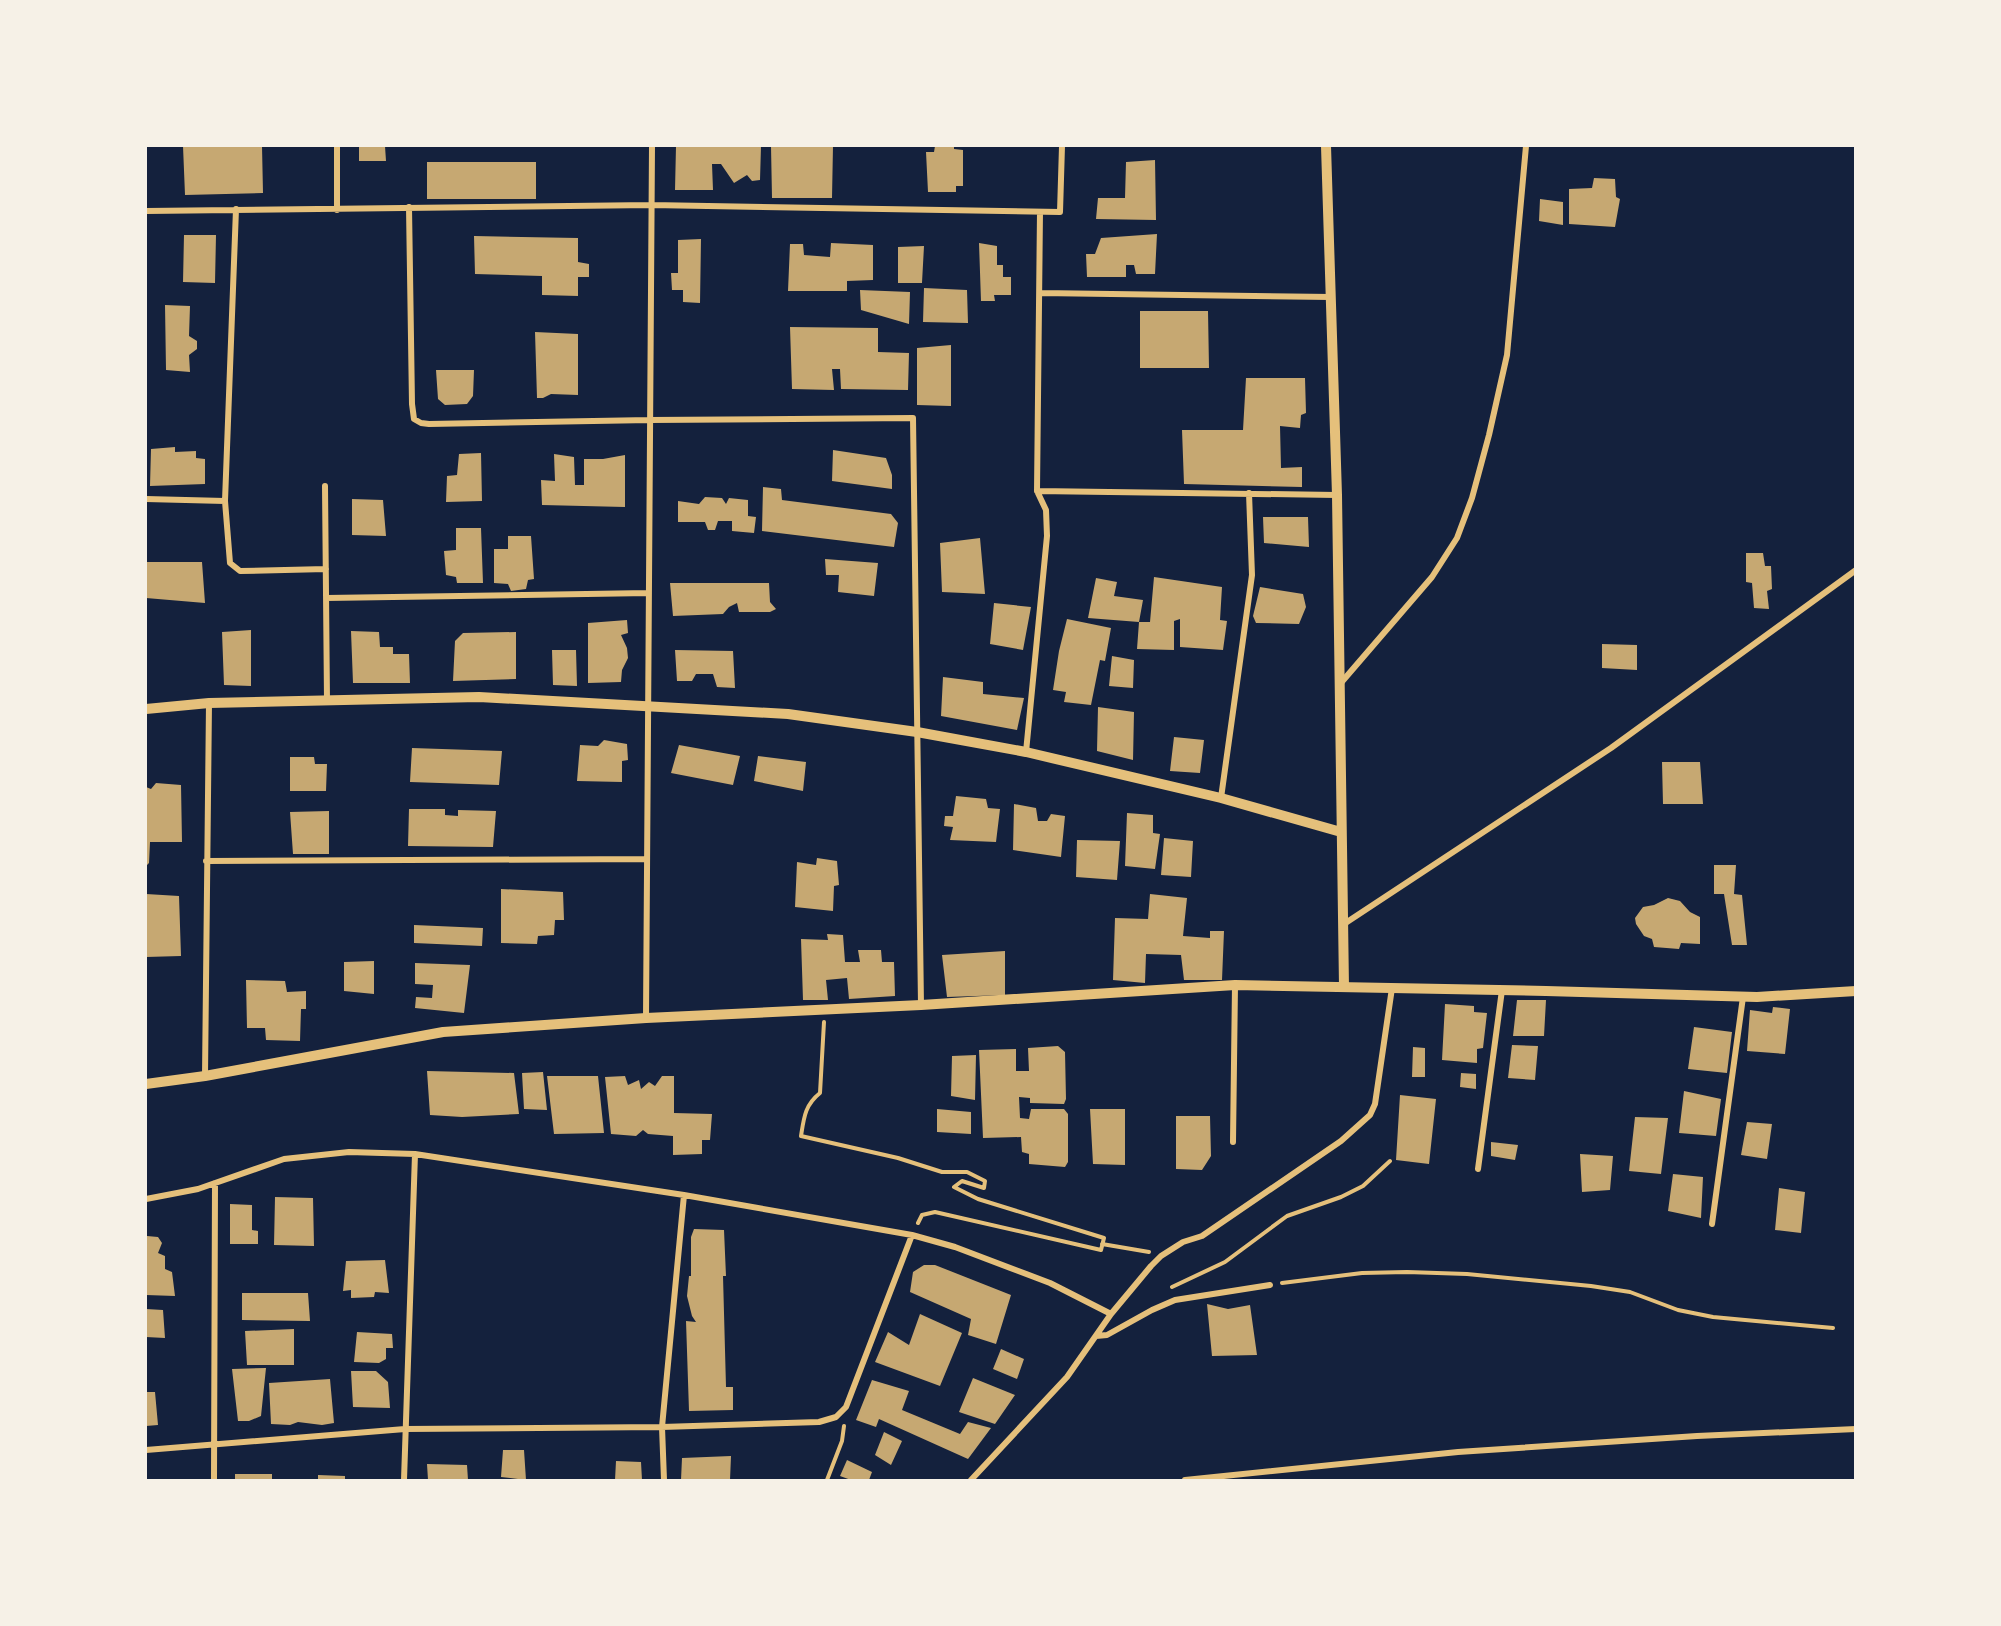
<svg xmlns="http://www.w3.org/2000/svg" width="2001" height="1626" font-family="'Source Sans 3',sans-serif">
	<style>
		.building { fill: #c6a872 }
		.lines { fill: none; stroke-linecap: round; stroke-linejoin: round }
		.path { stroke: #e5c07b; stroke-width: 4 }
		.minor { stroke: #e5c07b; stroke-width: 6 }
		.tertiary { stroke: #e5c07b; stroke-width: 10 }
	</style>
	<rect width="100%" height="100%" fill="#14213d"/>
	<path class="building" d="M183 146H262L263 193 185 195Z
		M359 146H385L386 161H359Z
		M676 146H761L760 180 752 181 747 175 734 183 721 164H712L713 190H675Z
		M771 146H833L832 198H772Z
		M935 146H954V149L963 150V186H956V192H928L926 152H934Z
		M1155 160 1156 220 1096 219 1098 198H1125L1126 162Z
		M427 162H536V199H427Z
		M1594 178 1615 179 1616 197 1620 199 1615 227 1569 224V189L1592 188Z
		M1540 199 1563 202V225L1539 221Z
		M1157 234 1155 274H1136L1134 265H1126V277H1087L1086 254H1095L1101 238Z
		M184 235H216L215 283 183 282Z
		M474 236 578 238V262L589 264V277H578V296L542 295V276L475 274Z
		M701 239 700 303 683 302V290H672L671 273H678V240Z
		M831 243 873 245V280L847 281V291H788L790 244H803L804 255 830 257Z
		M979 243 997 246V265H1003V277H1011V295H994L995 301H981Z
		M924 246 922 283H898V247Z
		M924 288 967 290 968 323 923 322Z
		M860 290 910 292 909 324 861 310Z
		M165 305 190 306 189 336 197 341V349L189 355 190 372 166 370Z
		M1140 311H1208L1209 368H1140Z
		M790 327 878 328V352L909 353 908 390 841 389 840 369H832L834 390 792 389Z
		M535 332 578 334V395L551 394 543 398H537Z
		M951 345V406L917 405V348Z
		M436 370H474L473 396 467 404 445 405 438 399Z
		M1246 378H1305L1306 413 1301 415 1300 428 1280 426 1281 468 1302 467V487L1184 484 1182 430H1243Z
		M175 447V452L196 451V458L205 459V484L150 486 151 449Z
		M833 450 886 458 892 475V489L832 481Z
		M481 453 482 501 446 502 447 476 457 475 459 454Z
		M554 454 574 457 575 485H584V459H603L625 455V507L542 505 541 480 555 481Z
		M763 487 781 489 782 500 891 514 898 523 894 547 762 531Z
		M705 497 722 498 726 504 729 498 748 500V516L756 517 754 533 732 531V521H718L715 530H708L705 522H678V501L699 504Z
		M352 499 383 500 386 536 352 535Z
		M1263 517H1308L1309 547 1264 543Z
		M456 528H481L483 583H457L456 577 446 575 444 551 456 550Z
		M508 536H531L534 579 528 580 526 589 511 591 508 584 494 583V549H508Z
		M980 538 985 594 942 592 940 543Z
		M1746 553H1763L1765 566H1771L1772 589 1767 591 1769 609 1754 608 1752 583 1746 582Z
		M825 559 878 563 874 596 838 592 839 575H826Z
		M146 562H202L205 603 146 598Z
		M1154 577 1222 587 1220 620 1227 621 1223 650 1180 647V619L1174 621V650L1137 649 1139 622H1150Z
		M1096 578 1117 582 1114 596 1143 600 1139 622 1088 618Z
		M670 583H769L770 602 776 609 770 612H739L737 603 729 607 723 614 673 616Z
		M1260 587 1303 594 1306 607 1299 624 1256 623 1253 616Z
		M994 603 1031 607 1023 650 990 644Z
		M1067 619 1111 628 1105 661 1100 660 1091 705 1064 702 1066 692 1053 690 1059 651Z
		M627 620 628 633 621 635 627 648 628 658 622 670 621 682 588 683V623Z
		M251 630V686L224 685 222 632Z
		M351 631 379 632 380 647H393V654H409L410 683H353Z
		M516 632V679L453 681 455 641 463 633Z
		M1602 644 1637 645V670L1602 668Z
		M552 650H576L577 686 553 685Z
		M675 650 733 651 735 688 717 687 713 674H696L692 681H677Z
		M1112 656 1134 660 1133 688 1109 686Z
		M943 677 983 682V694L1024 698 1017 730 941 716Z
		M1098 707 1134 712 1133 760 1097 751Z
		M1174 737 1204 740 1200 773 1170 771Z
		M604 740 627 744 628 760 622 761V782L577 781 580 745 598 746Z
		M679 745 740 756 733 785 671 773Z
		M412 748 502 751 499 785 410 782Z
		M758 756 806 762 803 791 754 781Z
		M290 757H314L315 764H327L326 791H290Z
		M1662 762H1700L1703 804H1663Z
		M156 783 181 785 182 842H150L149 863 146 866V787L151 789Z
		M956 796 986 799 988 808 1000 809 996 842 950 840 953 827 944 826 945 816H953Z
		M1014 804 1036 808 1038 821H1047L1051 814 1065 816 1061 857 1013 850Z
		M409 809H445V815L458 816V810L496 811 493 847 408 846Z
		M329 811V854H293L290 812Z
		M1127 813 1153 815V833L1160 834 1155 869 1125 866Z
		M1164 838 1193 841 1191 877 1161 875Z
		M1077 840 1120 841 1117 880 1076 877Z
		M817 858 837 861 839 885 834 886 833 911 795 907 797 862 816 865Z
		M1714 865H1736L1734 894 1742 895 1747 945H1732L1724 894H1714Z
		M501 889 563 892 564 920H555L554 935 538 936 537 944 501 943Z
		M146 894 179 896 181 956 146 957Z
		M1150 894 1187 898 1183 936 1210 938V931H1224L1222 980H1184L1181 955 1146 954 1145 983 1113 980 1115 918 1148 919Z
		M1668 898 1680 901 1690 912 1700 917V944L1681 943 1679 949 1654 947 1652 939 1644 936 1636 924 1635 918 1643 907 1654 905Z
		M414 925 483 928 482 946 414 943Z
		M827 934 843 935 845 962H860L858 950H881L882 962H894L895 996 849 999 847 978 826 980 828 1000H803L801 939 828 940Z
		M1005 951V995L947 997 942 955Z
		M374 961V994L344 991V962Z
		M415 963 470 965 464 1013 415 1008 416 997 432 998 433 985 415 984Z
		M246 980 285 981 287 992 306 991V1009H301L300 1041 266 1040 265 1028H247Z
		M1517 1000H1546L1544 1036H1513Z
		M1445 1004 1474 1006V1012L1487 1013 1483 1048 1477 1049V1063L1442 1060Z
		M1773 1007 1790 1009 1785 1054 1747 1051 1750 1010 1772 1013Z
		M1694 1027 1732 1032 1727 1073 1688 1069Z
		M1512 1045 1538 1046 1535 1080 1508 1078Z
		M1058 1046 1065 1052 1066 1099 1064 1104 1030 1103V1098L1019 1097 1020 1118 1029 1119 1031 1109H1064L1068 1114V1162L1065 1167 1029 1164V1154L1022 1152 1021 1137 983 1138 979 1050 1016 1049V1071H1029L1028 1048Z
		M1413 1047 1425 1048V1077H1412Z
		M976 1055 975 1100 951 1096 952 1056Z
		M427 1071 514 1073 519 1114 462 1117 430 1115Z
		M543 1072 547 1110 524 1109 522 1073Z
		M1461 1073 1476 1074V1089L1460 1087Z
		M547 1076H598L604 1133 554 1134Z
		M625 1076 628 1085 639 1080 641 1089 649 1082 655 1086 662 1076H674V1113L712 1114 710 1140H702V1154L673 1155V1136L648 1134 643 1130 636 1136 611 1134 605 1077Z
		M1684 1091 1721 1099 1716 1136 1679 1133Z
		M1400 1095 1436 1099 1429 1164 1396 1160Z
		M937 1109 971 1112V1134L937 1132Z
		M1090 1109H1125V1165L1093 1164Z
		M1176 1116H1210L1211 1156 1202 1170 1176 1169Z
		M1635 1117 1668 1118 1661 1174 1629 1171Z
		M1747 1122 1772 1124 1767 1159 1741 1155Z
		M1491 1142 1518 1145 1515 1160 1491 1156Z
		M1580 1154 1613 1156 1610 1190 1582 1192Z
		M1673 1174 1703 1177 1701 1218 1668 1211Z
		M1779 1188 1805 1192 1801 1233 1775 1230Z
		M275 1197 313 1198 314 1246 274 1245Z
		M230 1204 252 1205V1230L258 1231V1244H230Z
		M694 1229 724 1230 726 1276H723L726 1387H733V1410L689 1411 686 1321 696 1322 692 1316 687 1296 689 1276H691V1237Z
		M146 1232 147 1236 158 1237 162 1243 158 1253 165 1256V1269L172 1272 175 1296 146 1295Z
		M385 1260 389 1293 375 1292 374 1297 351 1298V1290L343 1291 346 1261Z
		M924 1265H935L1011 1295 996 1344 968 1335 971 1319 910 1292 913 1272Z
		M242 1293H308L310 1321 242 1320Z
		M1207 1304 1228 1309 1250 1305 1257 1355 1212 1356Z
		M146 1309 163 1310 165 1338 146 1337Z
		M920 1314 962 1333 940 1386 875 1362 888 1332 909 1345Z
		M294 1329V1365H247L245 1331Z
		M357 1332 392 1334 393 1348H386V1359L379 1363 354 1362Z
		M1001 1349 1024 1359 1017 1379 993 1369Z
		M266 1368 261 1416 249 1421H238L232 1369Z
		M351 1371H376L388 1382 390 1408 353 1407Z
		M973 1378 1015 1395 995 1424 959 1412Z
		M330 1379 334 1423 322 1425 298 1422 290 1425 271 1424 269 1383Z
		M872 1380 909 1391 902 1410 960 1434 968 1422 991 1428 968 1459 879 1419 876 1427 856 1420Z
		M146 1392H155L158 1425 146 1426Z
		M884 1432 902 1441 891 1465 875 1455Z
		M503 1450H524L526 1480 501 1477Z
		M731 1456 730 1480H681L682 1458Z
		M847 1460 872 1472 869 1480H851L840 1476Z
		M616 1461 641 1462 642 1480H615Z
		M427 1464 467 1465 468 1480H428Z
		M235 1474H272V1480H235Z
		M318 1475 345 1476V1480H318Z"/>
	<g class="lines">
		<path class="path" d="M824 1022 820 1093C805 1105 804 1117 801 1136L898 1158 942 1172H967L985 1181 984 1188 962 1181 954 1187 978 1199 1104 1238 1101 1250 935 1212 922 1215 918 1223
			M1102 1244 1149 1252
			M1282 1283 1362 1273 1407 1272 1467 1274 1591 1286 1630 1292 1678 1310 1713 1317 1833 1328
			M1172 1287 1225 1262 1287 1216 1341 1197 1363 1186 1390 1161
			M827 1480 842 1441 844 1426"/>
		<path class="minor" d="M409 207 412 404 414 419 421 423 429 424 650 420 913 418 921 1005
			M236 209 225 501 230 563 240 571 326 569
			M337 210V146
			M146 211 651 205 1060 212 1062 146
			M1040 293 1331 297
			M325 486 327 700
			M1037 491 1337 495
			M146 499 225 501
			M326 598 649 593
			M1340 684 1432 577 1457 538 1472 498 1489 435 1507 355 1526 146
			M1026 752 1047 536 1046 510 1037 491 1040 212
			M1221 798 1252 575 1249 493
			M206 861 647 859
			M1344 924 1611 748 1856 570
			M646 1018 652 146
			M205 1076 209 703
			M1233 1142 1235 985
			M1478 1169 1502 990
			M146 1199 198 1189 284 1159 349 1152 415 1154 684 1195 912 1235 955 1247 1050 1283 1111 1314
			M1712 1224 1743 997
			M1096 1336 1107 1335 1152 1310 1175 1300 1270 1285
			M146 1450 405 1429 662 1427 819 1422 836 1417 846 1407 912 1235
			M214 1480 215 1183
			M404 1480 415 1154
			M664 1480 662 1427 684 1195
			M971 1480 1067 1377 1111 1314 1151 1266 1161 1256 1183 1242 1202 1236 1341 1141 1370 1115 1375 1104 1392 988
			M1185 1480 1458 1452 1697 1436 1856 1429"/>
		<path class="tertiary" d="M1326 146 1337 495 1344 987
			M146 709 209 703 479 697 788 714 917 732 1026 752 1221 798 1341 832
			M146 1084 205 1076 443 1032 646 1018 921 1005 1235 985 1546 991 1757 997 1856 991"/>
	</g>
	<rect width="2001" height="1626" fill="none" stroke="#f6f1e7" stroke-width="294"/>
</svg>
